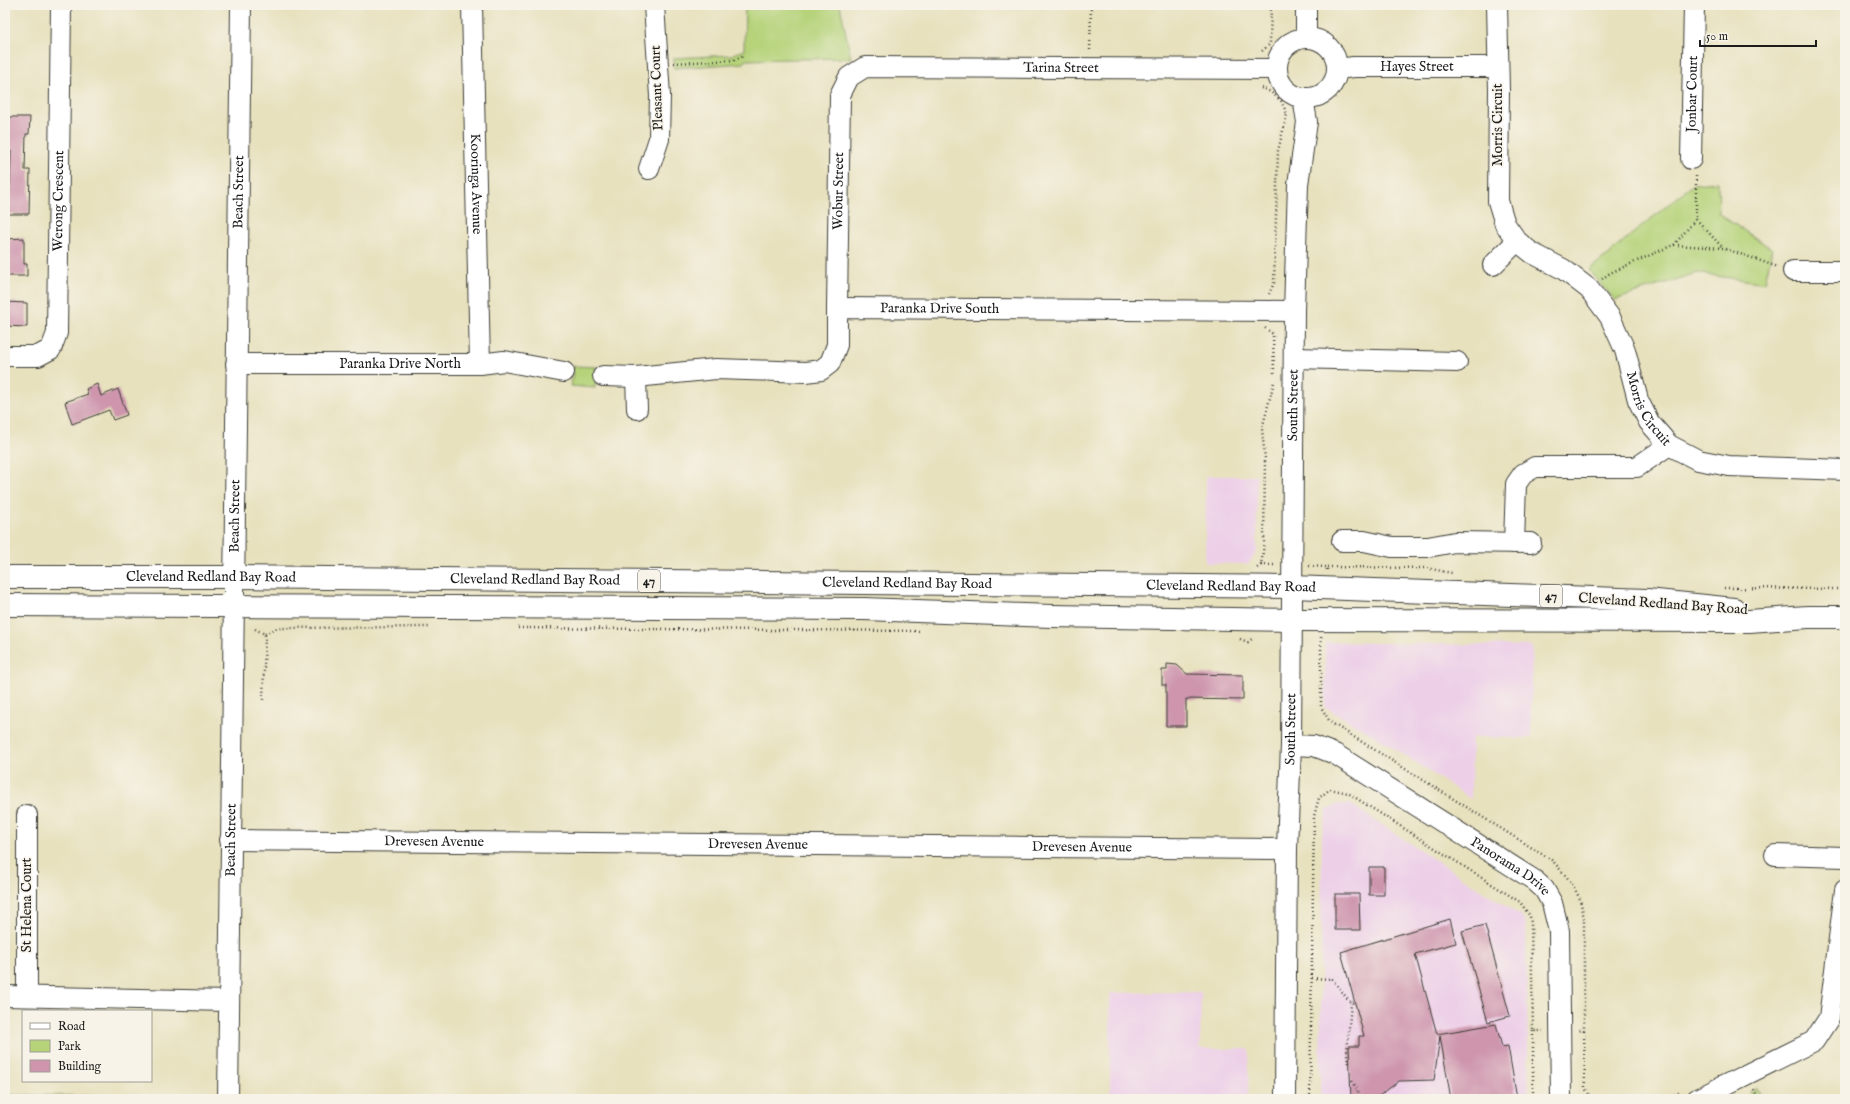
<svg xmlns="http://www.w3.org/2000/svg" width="1850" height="1104" font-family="'IM FELL English',serif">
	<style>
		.built { fill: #edd0e8 }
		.green { fill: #b6d37a; stroke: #69784b }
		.building { fill: #ce95ad }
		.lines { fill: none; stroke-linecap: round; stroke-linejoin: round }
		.minor-casing { stroke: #3a3a34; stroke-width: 22 }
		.highway-casing { stroke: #3a3a34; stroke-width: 24 }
		.path { stroke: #3a3a34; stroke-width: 2.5; stroke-dasharray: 1 3; stroke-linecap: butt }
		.minor { stroke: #fff; stroke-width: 20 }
		.highway { stroke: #fff; stroke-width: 22 }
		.labels { text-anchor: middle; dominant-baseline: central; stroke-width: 3; stroke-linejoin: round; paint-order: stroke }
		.shield { fill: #f7f3e8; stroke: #5e5c59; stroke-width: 1 }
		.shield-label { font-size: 13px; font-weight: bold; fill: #1c1c1c }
		.street-label { font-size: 14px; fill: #1c1c1c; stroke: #f7f3e8 }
	</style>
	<rect width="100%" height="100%" fill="#f7f3e8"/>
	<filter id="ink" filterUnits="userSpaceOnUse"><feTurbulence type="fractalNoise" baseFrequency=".025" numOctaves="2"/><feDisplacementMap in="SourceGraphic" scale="8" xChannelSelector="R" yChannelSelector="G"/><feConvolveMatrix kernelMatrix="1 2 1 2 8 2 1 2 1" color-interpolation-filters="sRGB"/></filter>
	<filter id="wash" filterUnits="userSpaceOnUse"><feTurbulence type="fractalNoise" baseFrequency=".012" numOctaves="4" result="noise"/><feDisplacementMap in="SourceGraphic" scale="16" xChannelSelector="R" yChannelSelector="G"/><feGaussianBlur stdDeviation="0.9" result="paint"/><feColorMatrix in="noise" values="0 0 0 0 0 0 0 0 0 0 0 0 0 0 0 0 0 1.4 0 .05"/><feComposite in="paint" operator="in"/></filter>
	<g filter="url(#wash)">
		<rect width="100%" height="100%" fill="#e7e1be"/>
		<path class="built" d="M1206 476H1257V552L1248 564 1205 563Z
			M1325 642 1532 646 1531 738 1472 737 1471 799 1381 740 1325 707Z
			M1337 804H1350L1521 916 1526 924 1529 1099H1320L1322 835 1327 810Z
			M1201 992 1200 1049H1249L1248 1099H1110V993Z"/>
		<path class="green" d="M745 5H840L851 58 745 60 744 63 674 68V58L731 55 744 50Z
			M1718 182 1719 214 1772 249 1765 283 1696 273 1615 300 1589 270 1693 184Z
			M574 366 596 367 595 388 571 386Z
			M1757 1088 1762 1099H1752L1749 1092Z
			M5 1095 213 1097V1099H5Z"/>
		<g id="blocks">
			<path class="building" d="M5 117H30L29 134H26L25 170H30L29 214H5V186H10L11 151H5Z
				M24 238V264H27V276H5L7 239Z
				M5 302 27 303V327L5 326Z
				M97 384 101 396 118 389 127 415 113 420 109 410 72 424 65 402 88 394 86 389Z
				M1167 664 1177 665 1187 674 1243 675V700L1186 699V726H1166V685H1162V670H1167Z
				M1369 867H1384V895H1369Z
				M1335 894H1359L1360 930H1335Z
				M1450 919 1456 943 1415 954 1437 1034 1496 1024 1502 1047 1508 1046 1517 1099H1451L1440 1036 1434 1080 1399 1081 1375 1099H1351L1349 1046H1359V1036H1364L1341 952Z
				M1485 925 1510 1016 1488 1022 1462 931Z"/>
		</g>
	</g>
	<g filter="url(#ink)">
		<use href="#blocks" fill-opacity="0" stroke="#3a3a34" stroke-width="1"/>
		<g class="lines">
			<defs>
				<g id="minor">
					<path id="s1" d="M472 5 480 364"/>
					<path id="s2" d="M1497 5 1499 90 1498 201 1505 224 1517 241 1532 253 1563 269 1589 289 1610 317 1625 350 1638 400 1649 422 1669 445 1698 460 1729 466 1845 470"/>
					<path d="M1306 37V5"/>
					<circle cx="1307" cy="68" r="30"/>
					<path id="s3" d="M1337 69 1354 67H1497"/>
					<path id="s4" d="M1691 159 1694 5"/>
					<path d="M649 169 659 139 660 96 654 5"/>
					<path d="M1493 265 1517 241"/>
					<path d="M1793 271H1845"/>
					<path id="s5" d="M837 308 840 95 849 77 865 67 1276 69"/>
					<path id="s6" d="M5 356H38L51 349 57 333 61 5"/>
					<path d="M1294 358 1457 362"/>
					<path id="s7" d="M236 364H480L504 361 564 372"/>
					<path id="s8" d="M603 376 636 377 716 369 806 372 821 370 830 363 837 345V308L1294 311"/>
					<path d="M636 377 637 409"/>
					<path d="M1342 541H1364L1392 547H1428L1455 542 1531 543"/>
					<path d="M1514 543 1516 484 1523 474 1535 467H1637L1669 445"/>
					<path id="s9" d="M1291 745 1314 746 1335 754 1534 880 1544 889 1552 903 1559 931 1561 1099"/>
					<path id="s10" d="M230 840 1287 849"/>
					<path d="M1775 855 1845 857"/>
					<path d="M5 996 228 1001"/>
					<path d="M27 996V815"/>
					<path id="s11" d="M228 1099 241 5"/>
					<path id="s12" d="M1285 1099 1287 849 1291 745 1294 311 1298 184 1307 122 1303 98"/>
					<path d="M1697 1099 1814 1041 1829 1018 1845 890"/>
				</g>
				<g id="highway">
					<path id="s13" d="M5 577H233L1292 587 1647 600 1734 609"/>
					<path d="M5 605 864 609 1051 616 1292 620 1749 621 1808 617H1845"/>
				</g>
			</defs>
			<use href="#minor" class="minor-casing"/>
			<use href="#highway" class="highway-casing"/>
			<path class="path" d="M1090 50 1091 5
				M1262 51 1270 44 1271 5
				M674 63 734 60 744 56
				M1261 88 1271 92 1281 101 1287 114 1278 151 1274 283 1269 294
				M1696 219 1723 248
				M1674 245 1696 219V174
				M1602 279 1610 273 1673 245 1723 248 1778 267
				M1265 328 1273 334 1274 373
				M1261 565H1275
				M1309 566 1327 567V570
				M1327 567 1426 568 1452 573
				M1257 568 1261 565 1264 545 1265 459 1262 429 1274 382
				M1724 588 1845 589
				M518 628 921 631
				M255 629 265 634 263 701
				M265 634 277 628 431 627
				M1321 637V707L1330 722 1553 861 1571 882 1580 899 1584 918V1030H1578
				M1240 639 1248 642 1253 638
				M1312 978 1332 979 1351 1003 1355 1002
				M1584 1030 1585 1088 1592 1099
				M1533 1031V1099
				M1349 1063 1347 1054 1351 1003
				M1352 1081 1358 1091 1357 1099
				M1754 1090 1758 1099
				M1310 1099 1314 816 1319 798 1330 789 1348 793 1520 902 1530 916 1531 923 1533 1031H1543
				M1663 1099 1681 1092"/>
			<use href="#minor" class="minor"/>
			<use href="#highway" class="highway"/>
		</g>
	</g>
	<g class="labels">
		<g class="shield">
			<rect x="638" y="570" width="22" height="22" rx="3"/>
			<rect x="1540" y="585" width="22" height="22" rx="3"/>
		</g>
		<g class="shield-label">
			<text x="649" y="581">47</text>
			<text x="1551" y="596">47</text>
		</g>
		<g class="street-label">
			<text stroke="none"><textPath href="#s3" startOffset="80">Hayes Street</textPath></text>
			<text stroke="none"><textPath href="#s5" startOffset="448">Tarina Street</textPath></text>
			<text transform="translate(657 88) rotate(-92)">Pleasant Court</text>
			<text stroke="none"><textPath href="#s4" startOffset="65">Jonbar Court</textPath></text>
			<text transform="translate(1498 125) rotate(-90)">Morris Circuit</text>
			<text stroke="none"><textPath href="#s1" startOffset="179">Kooringa Avenue</textPath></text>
			<text stroke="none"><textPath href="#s5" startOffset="117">Wobur Street</textPath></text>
			<text stroke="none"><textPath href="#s11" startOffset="907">Beach Street</textPath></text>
			<text stroke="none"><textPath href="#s6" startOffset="197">Werong Crescent</textPath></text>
			<text stroke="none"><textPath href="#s8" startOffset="389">Paranka Drive South</textPath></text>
			<text stroke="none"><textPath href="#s7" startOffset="164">Paranka Drive North</textPath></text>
			<text stroke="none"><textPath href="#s12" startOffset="694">South Street</textPath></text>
			<text stroke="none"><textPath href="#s2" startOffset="463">Morris Circuit</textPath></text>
			<text stroke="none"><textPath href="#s11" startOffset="583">Beach Street</textPath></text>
			<text stroke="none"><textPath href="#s13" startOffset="206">Cleveland Redland Bay Road</textPath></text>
			<text stroke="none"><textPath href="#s13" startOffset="530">Cleveland Redland Bay Road</textPath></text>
			<text stroke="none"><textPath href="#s13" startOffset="902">Cleveland Redland Bay Road</textPath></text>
			<text stroke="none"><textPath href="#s13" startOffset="1226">Cleveland Redland Bay Road</textPath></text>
			<text transform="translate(1663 604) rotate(4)">Cleveland Redland Bay Road</text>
			<text stroke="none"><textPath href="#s12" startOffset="370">South Street</textPath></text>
			<text stroke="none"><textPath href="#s11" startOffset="259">Beach Street</textPath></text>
			<text stroke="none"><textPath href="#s10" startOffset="204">Drevesen Avenue</textPath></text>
			<text stroke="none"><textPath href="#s10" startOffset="528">Drevesen Avenue</textPath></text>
			<text stroke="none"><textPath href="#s10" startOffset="852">Drevesen Avenue</textPath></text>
			<text stroke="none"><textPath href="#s9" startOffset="254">Panorama Drive</textPath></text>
			<text transform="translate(27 905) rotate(-90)">St Helena Court</text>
		</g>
	</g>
	<rect width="1850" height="1104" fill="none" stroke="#f7f3e8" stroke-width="20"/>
	<rect x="22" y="1010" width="130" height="72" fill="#f7f3e8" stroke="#9f9d96"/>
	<rect x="30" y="1023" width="20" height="6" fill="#ffffff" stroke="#9f9d96"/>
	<text x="58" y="1030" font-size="12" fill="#1c1c1c">Road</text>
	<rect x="30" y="1040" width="20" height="12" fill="#b6d37a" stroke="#9f9d96"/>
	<text x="58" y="1050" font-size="12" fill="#1c1c1c">Park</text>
	<rect x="30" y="1060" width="20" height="12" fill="#ce95ad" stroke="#9f9d96"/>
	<text x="58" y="1070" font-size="12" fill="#1c1c1c">Building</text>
	<path d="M1700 40v6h116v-6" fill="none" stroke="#1c1c1c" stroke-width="2"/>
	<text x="1706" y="40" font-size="12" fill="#1c1c1c" stroke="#f7f3e8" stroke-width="3" paint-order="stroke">50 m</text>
</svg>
